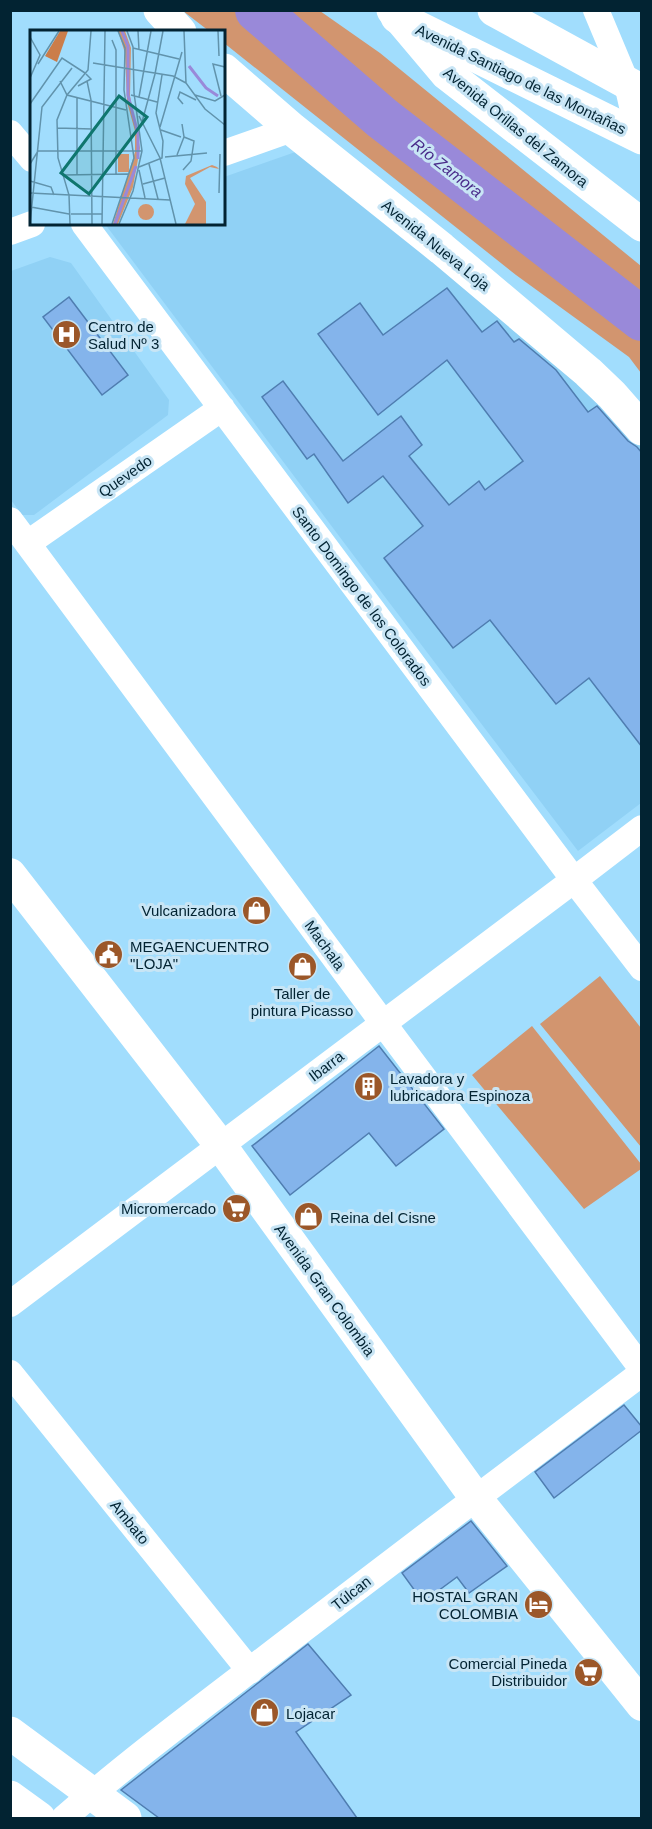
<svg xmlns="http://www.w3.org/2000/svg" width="652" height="1829" font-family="Helvetica,sans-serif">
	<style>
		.built { fill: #90d1f5 }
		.grass { fill: #d2956f }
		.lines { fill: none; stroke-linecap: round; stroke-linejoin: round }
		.river { stroke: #9989d9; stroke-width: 44 }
		.building { fill: #84b4eb; stroke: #4f7db0; stroke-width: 1.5 }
		.minor { stroke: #fff; stroke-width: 26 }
		.tertiary { stroke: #fff; stroke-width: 32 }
		.secondary { stroke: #fff; stroke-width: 33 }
		.primary { stroke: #fff; stroke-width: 33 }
		.labels { text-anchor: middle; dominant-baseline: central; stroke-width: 6; stroke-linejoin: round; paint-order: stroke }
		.street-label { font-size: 15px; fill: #022332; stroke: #c8e5f5 }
		.poi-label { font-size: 15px; fill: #022332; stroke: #c8e5f5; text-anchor: start }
		.water-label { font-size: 16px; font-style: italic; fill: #4a2d8b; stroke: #c8e5f5 }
		.inset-river { fill: none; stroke: #9989d9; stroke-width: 3 }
		.inset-road { fill: none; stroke: #6193ac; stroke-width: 1.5 }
		.view { fill: #0f766e; fill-opacity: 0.15; stroke: #0f766e; stroke-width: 3 }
		.inset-edge { fill: none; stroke: #022332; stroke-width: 3 }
	</style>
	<rect width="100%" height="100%" fill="#a1ddfd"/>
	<path class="built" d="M304 149 583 378 641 441V803L578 851 366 572 105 224H224V177Z
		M50 257 71 263 169 400 168 415 34 515H22L11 500V271Z"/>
	<path class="grass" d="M183 11H320L380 53 641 266V373L629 357 516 275 224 43V32L209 31Z
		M600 976 641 1028V1147L540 1024Z
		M532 1026 641 1164V1169L584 1209 472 1075Z"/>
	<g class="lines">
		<path class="river" d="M257 10 382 118 642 319"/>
	</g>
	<path class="building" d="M447 288 482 332 497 321 514 342 519 339 556 370 588 412 597 406 628 441 637 447 642 453V747L589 678 556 704 490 620 453 648 384 558 423 526 383 476 348 503 314 454 307 459 262 397 283 381 343 461 401 416 422 445 409 456 449 505 479 481 485 490 523 461 447 360 378 415 318 334 360 303 383 335Z
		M69 297 128 375 102 395 43 317Z
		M379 1046 444 1129 396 1166 369 1133 290 1195 252 1146Z
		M624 1405 642 1427V1430L554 1498 535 1472Z
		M471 1521 507 1566 469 1593 457 1577 423 1602 402 1573Z
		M308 1644 351 1695 296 1732 357 1818H159L121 1790Z"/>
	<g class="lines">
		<path class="minor" d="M596 10 627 84 639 137
			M10 133 32 159
			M224 153 292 129
			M84 224 574 880 642 968
			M10 232 32 224
			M10 520 383 1023 642 1369
			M28 543 222 408
			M10 1304 574 880 642 828
			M10 1373 250 1671
			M64 1818C134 1757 210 1701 284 1644 403 1553 522 1463 642 1373"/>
		<path class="tertiary" d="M10 874 221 1146 475 1497 642 1705"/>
		<path class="secondary" d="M494 10 642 91
			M397 17 642 138"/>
		<path class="primary" d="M160 10 180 32
			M393 10 447 74 642 225
			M224 70 292 129 442 249 588 372 612 395 642 429
			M10 1733 125 1818
			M10 1797 39 1818"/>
	</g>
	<defs>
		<symbol id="hospital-disc" viewBox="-11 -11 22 22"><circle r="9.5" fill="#9b5729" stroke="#c8e5f5"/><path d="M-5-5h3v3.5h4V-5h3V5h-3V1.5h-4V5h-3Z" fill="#fff"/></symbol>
		<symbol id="shop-disc" viewBox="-11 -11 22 22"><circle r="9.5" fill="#9b5729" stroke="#c8e5f5"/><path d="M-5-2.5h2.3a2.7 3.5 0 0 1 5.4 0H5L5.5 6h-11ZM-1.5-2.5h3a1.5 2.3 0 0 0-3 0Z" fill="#fff"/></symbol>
		<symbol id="civic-disc" viewBox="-11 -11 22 22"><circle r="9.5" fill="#9b5729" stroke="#c8e5f5"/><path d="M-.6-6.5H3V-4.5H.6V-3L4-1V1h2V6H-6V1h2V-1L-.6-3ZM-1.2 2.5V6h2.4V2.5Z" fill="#fff"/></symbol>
		<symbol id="building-disc" viewBox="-11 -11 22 22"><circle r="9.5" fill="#9b5729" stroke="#c8e5f5"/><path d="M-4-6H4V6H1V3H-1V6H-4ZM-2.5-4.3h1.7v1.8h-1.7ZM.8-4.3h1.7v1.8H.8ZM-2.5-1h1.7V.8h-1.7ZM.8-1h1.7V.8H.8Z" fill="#fff"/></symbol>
		<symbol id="supermarket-disc" viewBox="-11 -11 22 22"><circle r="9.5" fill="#9b5729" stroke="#c8e5f5"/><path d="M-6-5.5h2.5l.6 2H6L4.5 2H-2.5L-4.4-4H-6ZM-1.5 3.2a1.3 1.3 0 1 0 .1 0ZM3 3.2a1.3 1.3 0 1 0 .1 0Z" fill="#fff"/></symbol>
		<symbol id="hotel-disc" viewBox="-11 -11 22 22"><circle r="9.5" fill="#9b5729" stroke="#c8e5f5"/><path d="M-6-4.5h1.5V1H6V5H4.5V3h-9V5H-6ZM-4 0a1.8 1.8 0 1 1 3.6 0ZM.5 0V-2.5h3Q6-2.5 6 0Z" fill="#fff"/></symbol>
	</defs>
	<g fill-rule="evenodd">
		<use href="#hospital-disc" x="50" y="318" width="33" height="33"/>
		<use href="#shop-disc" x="240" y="894" width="33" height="33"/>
		<use href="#civic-disc" x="92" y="938" width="33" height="33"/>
		<use href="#shop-disc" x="286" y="950" width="33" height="33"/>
		<use href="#building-disc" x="352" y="1070" width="33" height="33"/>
		<use href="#supermarket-disc" x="220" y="1192" width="33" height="33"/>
		<use href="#shop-disc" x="292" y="1200" width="33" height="33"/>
		<use href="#hotel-disc" x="522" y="1588" width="33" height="33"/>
		<use href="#supermarket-disc" x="572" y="1656" width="33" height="33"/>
		<use href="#shop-disc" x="248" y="1696" width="33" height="33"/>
	</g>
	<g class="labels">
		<g class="street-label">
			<text transform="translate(521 79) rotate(26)">Avenida Santiago de las Montañas</text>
			<text transform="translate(516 127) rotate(39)">Avenida Orillas del Zamora</text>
			<text transform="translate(436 245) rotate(39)">Avenida Nueva Loja</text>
			<text transform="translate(125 476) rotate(-35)">Quevedo</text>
			<text transform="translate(362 596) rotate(53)">Santo Domingo de los Colorados</text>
			<text transform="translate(325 945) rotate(54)">Machala</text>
			<text transform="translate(326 1066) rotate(-37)">Ibarra</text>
			<text transform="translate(325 1290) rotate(54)">Avenida Gran Colombia</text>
			<text transform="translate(130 1522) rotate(51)">Ambato</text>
			<text transform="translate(351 1593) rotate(-38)">Túlcan</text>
		</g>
		<g class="poi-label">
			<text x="88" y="326">Centro de<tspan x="88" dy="17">Salud Nº 3</tspan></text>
			<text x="236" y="910" text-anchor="end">Vulcanizadora</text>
			<text x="130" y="946">MEGAENCUENTRO<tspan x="130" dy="17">"LOJA"</tspan></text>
			<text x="302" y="993" text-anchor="middle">Taller de<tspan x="302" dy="17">pintura Picasso</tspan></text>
			<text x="390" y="1078">Lavadora y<tspan x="390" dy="17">lubricadora Espinoza</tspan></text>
			<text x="216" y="1208" text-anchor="end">Micromercado</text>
			<text x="330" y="1217">Reina del Cisne</text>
			<text x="518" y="1596" text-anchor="end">HOSTAL GRAN<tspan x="518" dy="17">COLOMBIA</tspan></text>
			<text x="567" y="1663" text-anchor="end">Comercial Pineda<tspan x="567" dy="17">Distribuidor</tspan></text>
			<text x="286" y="1713">Lojacar</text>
		</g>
		<g class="water-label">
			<text transform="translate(447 168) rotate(38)">Río Zamora</text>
		</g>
	</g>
	<g transform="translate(30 30)">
		<rect width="195" height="195" fill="#a1ddfd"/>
		<path d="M88 1H95L101 18 100 66 110 118 103 157 88 194H83L105 122V101L97 72 95 23ZM88 124H99V142H88ZM108 182a8 8 0 1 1 16 0a8 8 0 1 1-16 0Z" fill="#d2956f"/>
		<path d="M30 1H38L27 32 15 26Z" fill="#cb7d4a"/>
		<path d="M182 135 187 137 189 139 180 137 160 148 176 172V194H155L165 174 155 154 156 146Z" fill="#d2956f"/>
		<path class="inset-river" d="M92 1 98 16V65L108 104V129M159 36 176 58 188 66M85 194 106 136"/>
		<path class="inset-road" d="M108 1 109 20M154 1 156 53 175 79 195 95M188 1 189 26M0 7 10 25 0 48M82 10 86 20V144M103 18 149 29M63 33 143 46 156 53M8 34 29 1M125 44 133 1M30 51 37 65 96 80M57 51 61 70 62 194M48 56 61 49 56 44M101 65 127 72M165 65 185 71 195 65M191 66 183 34 195 37M47 67V145M109 67 121 1M0 74 32 28 55 43M153 74 148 68 150 62 166 70M109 86 130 128 146 194M112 92 125 44M130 97 152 22M27 98 62 99M131 100 151 107M147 125 154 107 152 94M135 127 177 123M0 134 8 121H112M119 134 128 169M109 137 132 128 133 111 126 83 132 45M109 140 115 168M153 140 161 131 164 111 154 107M33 145 98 144M0 151 21 157 24 165M113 154 135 148M0 163 140 170M189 163 190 124M1 177 39 184M41 184H72M0 194 12 77 42 38M40 194 39 165 28 128 27 90 37 65 58 40 61 1M72 194 75 1M82 194 104 128 94 60 95 18 88 1M89 194 103 161 112 121 104 63 103 17 97 1"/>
		<path class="view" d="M89 66 117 87 59 164 31 143Z"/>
		<rect width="195" height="195" class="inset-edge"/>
	</g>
	<rect width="652" height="1829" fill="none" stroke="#022332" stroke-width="24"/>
</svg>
